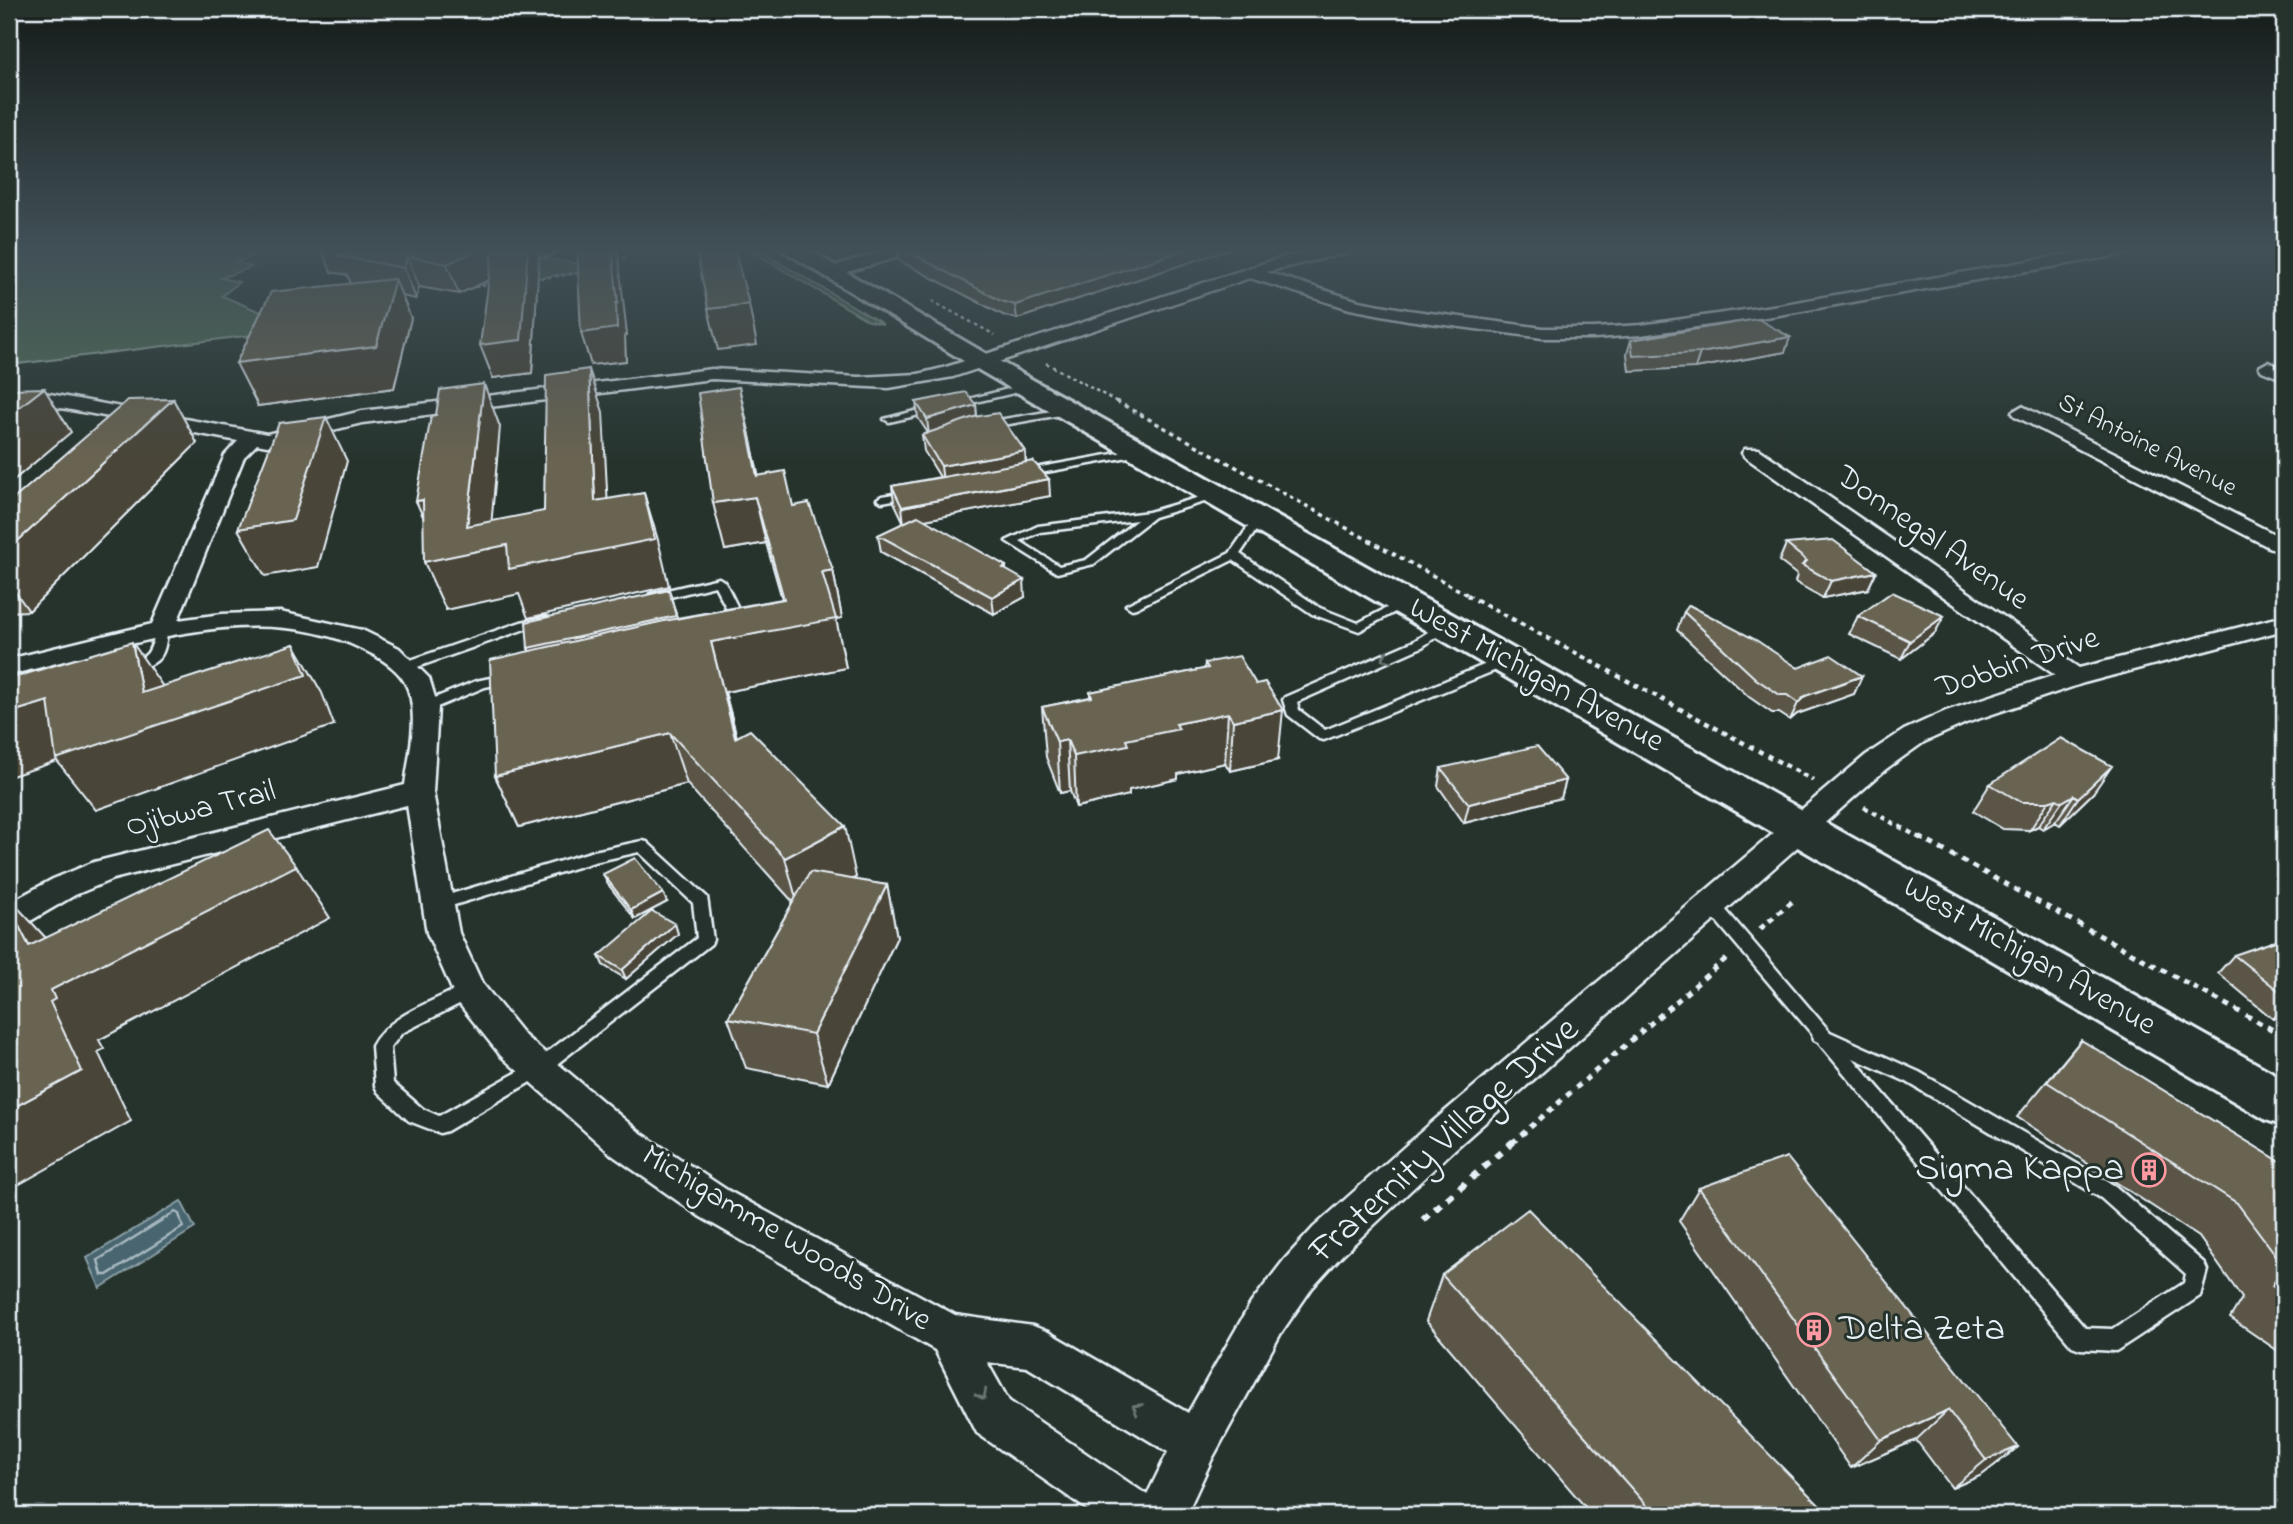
<svg xmlns="http://www.w3.org/2000/svg" width="2293" height="1524" font-family="'Indie Flower',sans-serif">
	<style>
		.green { fill: #516d55; stroke: #9cafa6; stroke-width: 2 }
		.water { fill: #4a666f; stroke: #899ea6; stroke-width: 2 }
		.lines { fill: none; stroke-linecap: round; stroke-linejoin: round }
		.shore { stroke: #a9b9c1; stroke-width: 2.5 }
		.lane-casing { stroke: #e8f1f8; stroke-width: 5 }
		.street-casing { stroke: #e8f1f8; stroke-width: 5 }
		.secondary-casing { stroke: #e8f1f8; stroke-width: 6 }
		.path-far4 { stroke: #e8f1f8; stroke-width: 2.5; stroke-dasharray: 3.5 3.5; stroke-linecap: butt }
		.path-far3 { stroke: #e8f1f8; stroke-width: 3.5; stroke-dasharray: 4.5 4.5; stroke-linecap: butt }
		.path-far2 { stroke: #e8f1f8; stroke-width: 4.5; stroke-dasharray: 5 5; stroke-linecap: butt }
		.path-far1 { stroke: #e8f1f8; stroke-width: 5; stroke-dasharray: 6 6; stroke-linecap: butt }
		.path { stroke: #e8f1f8; stroke-width: 7; stroke-dasharray: 8 8; stroke-linecap: butt }
		.lane { fill: #26332d; fill-rule: evenodd }
		.street { fill: #26332d; fill-rule: evenodd }
		.secondary { fill: #26332d; fill-rule: evenodd }
		.wall { fill: #5a5546; stroke: #e8f1f8; stroke-width: 2 }
		.shaded-wall { fill: #4a4539; stroke: #e8f1f8; stroke-width: 2 }
		.building { fill: #696351; stroke: #e8f1f8; stroke-width: 2 }
		.oneway { stroke: #6a7674 }
		.labels { text-anchor: middle; dominant-baseline: central; stroke-width: 6; stroke-linejoin: round; paint-order: stroke }
		.far-street-label { font-size: 26px; fill: #e8f1f8; stroke: #26332d }
		.street-label { font-size: 32px; fill: #e8f1f8; stroke: #26332d }
		.near-street-label { font-size: 38px; fill: #e8f1f8; stroke: #26332d }
		.near-poi-label { font-size: 38px; fill: #e8f1f8; stroke: #26332d; text-anchor: end }
	</style>
	<rect width="100%" height="100%" fill="#26332d"/>
	<filter id="ink" filterUnits="userSpaceOnUse"><feTurbulence type="fractalNoise" baseFrequency=".0143" numOctaves="2"/><feDisplacementMap in="SourceGraphic" scale="14" xChannelSelector="R" yChannelSelector="G"/><feConvolveMatrix kernelMatrix="1 2 1 2 8 2 1 2 1" color-interpolation-filters="sRGB"/></filter>
	<g filter="url(#ink)">
		<path class="green" d="M9 248H273L237 262 252 267 221 278 239 282 222 296 273 317 271 333 9 365Z
			M746 248H755L883 324 869 321Z
			M538 257 598 267 595 271 477 285Z"/>
		<path class="water" d="M181 1201 195 1228 100 1288 87 1258Z"/>
		<g class="lines">
			<path class="shore" d="M175 1212 179 1214 183 1227 107 1275H102L98 1260Z"/>
			<defs>
				<path id="lane" d="M1028 384 1033 387 1031 389 954 407 949 404Z
					M934 406 937 407V411L889 422 884 419Z
					M1069 408 1072 409V413L987 428 982 425 987 422Z
					M1141 449 1145 450V454L1024 476 1019 473 1024 470Z
					M911 491 915 492V496L882 502 877 499 882 496Z
					M1217 492 1221 493V497L1154 517 1094 564 1057 573 1006 541 1038 526 1149 512ZM1137 520 1086 560 1059 566 1020 541 1040 532Z
					M1259 516 1264 519 1240 554 1320 608 1358 623 1402 600 1406 599 1412 603 1359 631 1312 614 1233 560 1136 608 1132 609 1126 605 1230 553 1255 517Z
					M719 578 725 582 741 614 732 623H724L722 620 729 613 715 586 654 601 648 597 650 594Z
					M545 617 549 618 551 621 549 624 528 628 409 670H399L398 667 399 664 521 622Z
					M1445 621 1451 625 1449 628 1422 647 1297 702 1299 710 1325 730 1501 658H1511L1512 661 1511 664 1324 740 1319 739 1288 715 1283 700 1285 697 1414 641Z
					M162 626 168 630C166 637 166 647 162 654 157 665 137 671 125 670L124 667 125 664C149 658 150 653 156 630Z
					M509 674 514 675 515 678 514 681 485 687 430 710 425 711 418 707 420 704 476 681Z
					M642 841 647 842 707 897 713 940 711 944 544 1074 447 1131 440 1133 409 1121 378 1092 375 1086 372 1046C387 1016 434 1001 463 986L469 984 475 986 477 991 475 996 402 1033 390 1048 393 1083 423 1109 439 1116 532 1064 697 938 693 903 639 852 594 862 438 910 432 908 430 904 432 900 438 898 594 851Z
					M1713 900 1719 902 1830 1032 1919 1072 2115 1186 2204 1263 2207 1270 2200 1296 2116 1351 2080 1349 2072 1346 1818 1042 1814 1040 1812 1034 1707 910 1705 906 1707 902ZM1853 1058 1907 1082 2101 1198 2186 1274 2184 1283 2113 1329 2085 1328Z"/>
				<path id="street" d="M896 248H921L919 251 829 277 821 272 823 269Z
					M1324 248H1355L1353 251 1266 272 1359 301 1408 310 1543 328H1594L1641 325 1779 305 2102 248H2137L2130 253 1779 315 1641 335 1594 338H1543L1408 320 1350 309 1250 278 953 377 889 388 712 379 362 423 267 446 257 444 244 457 178 620 222 614 280 612 362 630 399 648 429 678 438 707 433 792 459 933 482 983 525 1036 638 1131 727 1190 955 1315 1033 1326 1048 1332 1188 1413 1251 1303 1284 1260 1314 1227 1430 1124 1866 755 1904 730 1946 711 2055 675 1745 457 1742 453 1745 449H1759L2079 668 2284 616V630L2084 683 1966 723 1924 742 1886 769 1456 1148 1342 1255 1312 1288 1281 1333 1212 1459 1186 1515H1095L977 1433 935 1350 699 1216 612 1155 501 1056 457 1001 427 933 407 805 113 879 75 895 20 927 9 930V903L53 879 94 862 405 785C409 755 421 709 404 681 395 666 377 656 362 649 254 596 118 650 9 675V659L152 624 225 455 238 441 34 403 25 397 27 393 34 391 267 434 362 411 712 369 859 377 918 374 943 368 1280 258ZM987 1362 1027 1367 1168 1452 1147 1495 1009 1401Z
					M2268 362 2284 368V380L2262 371 2259 367Z
					M2022 406 2284 539V555L2015 416 2012 412Z"/>
				<path id="secondary" d="M779 248H805L990 356 2284 1079V1126L2266 1120 972 366Z"/>
			</defs>
			<use href="#lane" class="lane-casing"/>
			<use href="#street" class="street-casing"/>
			<use href="#secondary" class="secondary-casing"/>
			<path class="path-far4" d="M616 261 643 248
				M534 279 581 273
				M475 287 491 285
				M932 301 995 335
				M1046 363 1119 403"/>
			<path class="path-far3" d="M1116 401 1470 596"/>
			<path class="path-far2" d="M1467 595 1813 780
				M1864 807 1922 839"/>
			<path class="path-far1" d="M1919 837 2284 1036
				M1760 929 1796 898
				M1512 1143 1729 956"/>
			<path class="path" d="M1423 1220 1514 1141"/>
			<use href="#lane" class="lane"/>
			<use href="#street" class="street"/>
			<use href="#secondary" class="secondary"/>
		</g>
		<path class="wall" d="M321 248H565L546 258 539 257 532 373 493 378 489 280 459 294 419 287 416 299 402 296 411 318 394 388 258 406 351 284 347 275 331 272Z
			M897 248H1233L1017 319 1003 315 898 260Z
			M1790 337 1785 352 1695 368 1629 371 1627 354 1631 340Z
			M173 399 197 443 29 611 9 612V503Z
			M916 402 976 405 977 416 1025 451 1026 462 1050 496 924 520 1006 566V570L1025 597 994 614 881 552 878 535 904 523 894 502 892 486 940 477 924 451 922 435 928 433 918 418Z
			M749 431 758 475 793 506 833 570 842 618 836 619 846 668 725 692 737 737 856 877 852 880 887 885 897 937 828 1084 746 1068 728 1018 793 902 687 784 519 827 495 776 529 651 528 648 669 590 677 618 782 599 766 543 725 550Z
			M1786 544 1876 572 1868 589 1823 598 1795 582 1797 575 1779 561Z
			M1684 612 1798 668 1862 676 1854 694 1797 714 1790 720 1779 713H1772L1749 697 1677 630Z
			M1858 616 1935 633 1901 659 1849 634Z
			M1205 663 1278 760 1230 771 1225 763 1178 774V779L1129 790V795L1076 807 1070 791 1060 793 1046 757 1042 707 1090 697V692L1204 669Z
			M1441 768 1566 780 1561 798 1464 823 1438 786Z
			M1990 784 2093 793 2060 825 2055 822 2043 829 2038 826 2030 830 2003 829 1973 811Z
			M603 874 667 902 635 919 607 883Z
			M675 924 678 934 626 979 603 965 599 956Z
			M2284 938V1015L2273 1019 2218 973 2234 955Z
			M2081 1040 2284 1164V1355L2230 1318 2242 1298 2199 1237 2017 1117Z
			M1699 1188 2018 1447 1982 1475 1952 1488 1916 1440 1851 1468 1679 1221Z
			M1442 1275 1829 1515H1592L1426 1321Z"/>
		<path class="shaded-wall" d="M481 248H495L504 273 459 294 447 264Z
			M528 248H537L539 257 532 373 493 378 480 345Z
			M543 248H565L546 258Z
			M612 248H616L618 253 627 335H625L626 361 591 365 581 333Z
			M1191 248H1233L1017 319 1015 305Z
			M407 256 419 287 416 299 404 268Z
			M395 279 411 318 394 388 258 406 236 363Z
			M749 304 757 345 718 350 708 309Z
			M1790 337 1785 352 1695 368 1700 353Z
			M589 369 603 412 610 548 595 501Z
			M484 384 500 427 489 549 644 493 658 540 669 586 528 618 519 594 446 610 424 562 467 526Z
			M739 387 749 431 768 522 757 476Z
			M44 388 71 432 9 484V415Z
			M173 399 197 443 29 611 9 583V549Z
			M976 405 977 420 929 435 927 419Z
			M326 417 347 461 318 567 265 576 238 529Z
			M1025 451 1026 467 943 482 941 466Z
			M1049 479 1050 496 904 524 902 507Z
			M755 497 766 543 725 550 713 503Z
			M423 500 437 548 416 501Z
			M833 570 842 618 836 619 846 668 725 692 750 788 735 738 711 642 832 619 822 572Z
			M1876 572 1868 589 1823 598 1831 581Z
			M1024 580 1025 597 994 614 992 597Z
			M669 590 679 625 532 657 528 648Z
			M1944 616 1935 633 1901 659 1910 641Z
			M132 642 166 691 294 644 322 693 334 725 96 810 57 761 9 777V713L48 701 142 693Z
			M1862 676 1854 694 1797 714 1790 720 1798 703 1805 696Z
			M1283 710 1278 760 1230 771 1233 721Z
			M1228 713 1225 763 1178 774V779L1129 790V795L1076 807 1074 756 1176 724Z
			M670 733 687 784 519 827 495 776Z
			M1067 740 1070 791 1060 793 1057 742Z
			M2112 766 2093 793 2060 825 2078 798Z
			M1566 780 1561 798 1464 823 1469 804Z
			M2074 795 2055 822 2043 829 2062 802Z
			M2057 799 2038 826 2030 830 2048 802Z
			M845 826 856 877 799 909 785 858Z
			M296 866 330 918 99 1040 104 1049 98 1052 131 1121 9 1190V1110L50 1002 29 946 9 907V898L46 938Z
			M887 885 897 937 828 1084 813 1034Z
			M663 893 667 902 635 919 631 910Z
			M675 924 678 934 626 979 622 970Z
			M2284 1008V1015L2273 1019Z
			M1948 1410 1916 1440 1851 1468 1881 1440Z
			M2018 1447 1982 1475 1952 1488 1986 1460Z"/>
		<path class="building" d="M352 248H481L447 264 407 256 404 268 339 256 356 249Z
			M493 248H528L521 340 480 345Z
			M577 248H612L618 303H616L617 328 581 333Z
			M696 248H734L749 304 708 309Z
			M901 248H1191L1015 305 1001 301Z
			M395 279 376 346 236 363 271 292Z
			M1758 319 1790 337 1700 353 1633 356 1631 340Z
			M589 369 595 501 644 493 655 539 509 569 507 545 424 562 423 500 416 501 431 416 436 415 440 390 484 384 467 526 544 511 546 375Z
			M739 387 757 476 785 471 793 506 809 503 833 570 822 572 836 619 711 642 735 738 750 730 845 826 785 858 670 733 495 776 490 660 664 621 784 599 755 497 713 503 698 393Z
			M44 388 9 415V389Z
			M966 392 976 405 927 419 916 402Z
			M173 399 9 549V503L128 400Z
			M998 413 1025 451 941 466 922 435 974 417Z
			M326 417 293 520 238 529 279 423Z
			M1033 461 1049 479 902 507 892 486Z
			M918 516 1006 566 1003 568 1024 580 992 597 878 535Z
			M1833 540 1876 572 1831 581 1802 565 1807 561 1786 544Z
			M669 590 676 616 528 648 526 622Z
			M1892 592 1944 616 1910 641 1858 616Z
			M1689 605 1756 640 1798 668 1831 655 1862 676 1805 696 1798 703 1787 695H1780L1756 679 1684 612Z
			M132 642 142 693 294 644 306 675 56 759 48 701 9 713V679Z
			M1239 656 1256 684 1265 682 1283 710 1233 721 1228 713 1176 724 1179 729 1126 740 1128 745 1074 756 1067 740 1057 742 1042 707 1092 697 1090 692 1208 668 1205 663Z
			M2061 738 2112 766 2078 798 2074 795 2062 802 2057 799 2048 802H2021L1990 784Z
			M1537 746 1566 780 1469 804 1441 768Z
			M269 830 296 866 51 990 55 999 50 1002 82 1071 9 1110V907L29 946Z
			M635 858 663 893 631 910 603 874Z
			M810 872 887 885 813 1034 728 1018Z
			M652 911 675 924 622 970 599 956Z
			M2284 938V995L2234 955Z
			M2081 1040 2284 1164V1294L2272 1286 2284 1266 2237 1203 2047 1082Z
			M1787 1157 2018 1447 1986 1460 1948 1410 1881 1440 1699 1188Z
			M1528 1209 1829 1515H1655L1442 1275Z"/>
		<defs><path id="oneway-chevron" d="M-2-3.5L2.5 0L-2 3.5" fill="none" stroke-width="1.6" stroke-linecap="round" stroke-linejoin="round" transform="scale(1.75)"/></defs>
		<g class="oneway">
			<use href="#oneway-chevron" transform="translate(1386 658) rotate(156)"/>
			<use href="#oneway-chevron" transform="translate(982 1395) rotate(62)"/>
			<use href="#oneway-chevron" transform="translate(1137 1408) rotate(-149)"/>
		</g>
	</g>
	<linearGradient id="sky" x2="0" y2="1"><stop stop-color="#151c19"/><stop offset="0.54" stop-color="#415057"/><stop offset="1" stop-color="#415057" stop-opacity="0"/></linearGradient>
	<rect width="2293" height="462" fill="url(#sky)"/>
	<defs>
		<symbol id="building-ring" viewBox="-11 -11 22 22"><circle r="9.5" fill="#26332d" stroke="#ff9aa2" stroke-width="1.5"/><path d="M-4-6H4V6H1V3H-1V6H-4ZM-2.5-4.3h1.7v1.8h-1.7ZM.8-4.3h1.7v1.8H.8ZM-2.5-1h1.7V.8h-1.7ZM.8-1h1.7V.8H.8Z" fill="#ff9aa2"/></symbol>
	</defs>
	<g fill-rule="evenodd">
		<use href="#building-ring" x="2130" y="1151" width="38" height="38"/>
		<use href="#building-ring" x="1795" y="1311" width="38" height="38"/>
	</g>
	<g class="labels">
		<g class="far-street-label">
			<text transform="translate(2147 446) rotate(27)">St Antoine Avenue</text>
		</g>
		<g class="street-label">
			<text transform="translate(1932 539) rotate(35)">Donnegal Avenue</text>
			<text transform="translate(2018 664) rotate(-18)">Dobbin Drive</text>
			<text transform="translate(1536 676) rotate(29)">West Michigan Avenue</text>
			<text transform="translate(201 810) rotate(-14)">Ojibwa Trail</text>
			<text transform="translate(2029 957) rotate(30)">West Michigan Avenue</text>
			<text transform="translate(786 1239) rotate(31)">Michigamme Woods Drive</text>
		</g>
		<g class="near-street-label">
			<text transform="translate(1445 1141) rotate(-42)">Fraternity Village Drive</text>
		</g>
		<g class="near-poi-label">
			<text x="2124" y="1170">Sigma Kappa</text>
			<text x="1839" y="1330" text-anchor="start">Delta Zeta</text>
		</g>
	</g>
	<rect width="2293" height="1524" fill="none" stroke="#26332d" stroke-width="35"/>
	<rect x="18" y="18" width="2258" height="1489" fill="none" stroke="#e8f1f8" stroke-width="2.5" filter="url(#ink)"/>
</svg>
